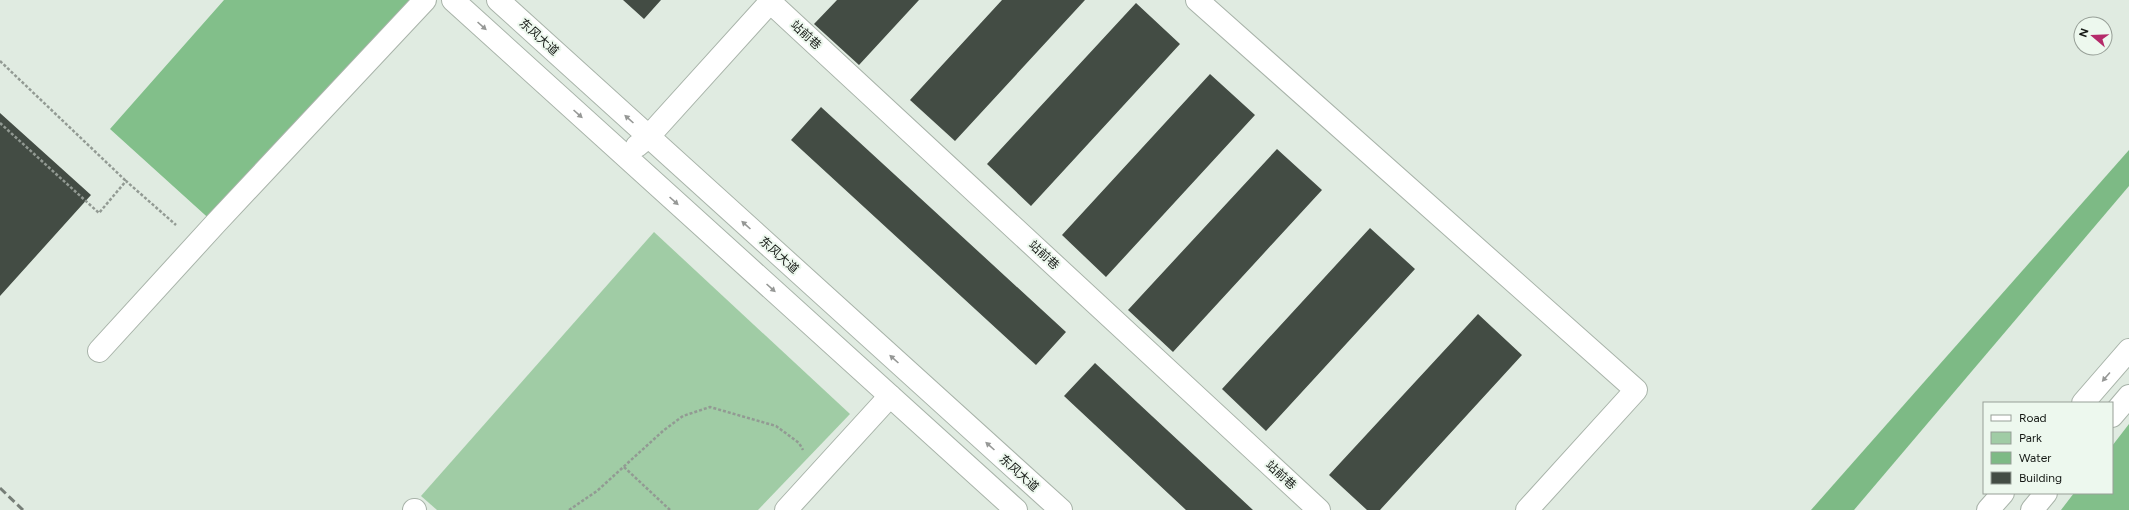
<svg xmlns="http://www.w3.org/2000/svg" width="2129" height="510" font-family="Figtree,'Noto Sans SC',sans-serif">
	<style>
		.green { fill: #a0cca5 }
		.forest { fill: #82bf8a }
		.water { fill: #7dba85 }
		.building { fill: #434c44 }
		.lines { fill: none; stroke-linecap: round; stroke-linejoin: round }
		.street-casing { stroke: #a8b3a9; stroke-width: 24 }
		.secondary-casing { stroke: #a8b3a9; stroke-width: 24 }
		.path { stroke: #929a93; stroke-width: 2.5; stroke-dasharray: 3 2; stroke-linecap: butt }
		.street { stroke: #fff; stroke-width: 22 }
		.secondary { stroke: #fff; stroke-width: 22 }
		.rail { stroke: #767e77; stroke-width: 3; stroke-dasharray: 8 4; stroke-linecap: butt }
		.oneway { fill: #969896 }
		.labels { text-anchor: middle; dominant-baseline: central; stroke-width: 4; stroke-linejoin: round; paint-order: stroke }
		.street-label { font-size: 12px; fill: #151915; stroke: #edf8ee }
	</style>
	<rect width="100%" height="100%" fill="#e0ebe1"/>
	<path class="green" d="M654 232 850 414 758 510H437L421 496Z"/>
	<path class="forest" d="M224 0H425L215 224 110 129Z
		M2129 424V510H2061L2074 493H2112V446Z"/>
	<path class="water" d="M2129 150V186L1854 510H1811Z"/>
	<path class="building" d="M623 0H661L644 19Z
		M837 0H919L859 65 814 24Z
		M1002 0H1085L955 141 910 100Z
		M1136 3 1180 44 1031 206 987 164Z
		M1210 74 1255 115 1106 277 1062 235Z
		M821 107 1066 332 1036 365 791 140Z
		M0 113 91 195 0 296Z
		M1277 149 1322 190 1173 352 1128 310Z
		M1370 228 1415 269 1266 431 1222 389Z
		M1478 314 1522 355 1380 510H1367L1329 475Z
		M1095 363 1253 510H1186L1064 396Z"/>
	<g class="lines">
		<defs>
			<path id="street" d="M768 0 1319 510
				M1197 0 1636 390 1527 510
				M99 351 215 224 425 0
				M414 510H415
				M786 510 890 396"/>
			<path id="secondary" d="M453 0 1016 510
				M498 0 1061 510
				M637 146 649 136 772 0
				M2083 403 2129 350
				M2112 416 2129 396
				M1988 510 2003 493
				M2032 510 2046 493"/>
		</defs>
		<use href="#street" class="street-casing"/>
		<use href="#secondary" class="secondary-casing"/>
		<path class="path" d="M0 61 126 181
			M0 123 99 213 126 181 176 225
			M624 467 670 510
			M569 510 597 491 664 430 683 416 710 407 776 426 799 443 803 450"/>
		<use href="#street" class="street"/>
		<use href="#secondary" class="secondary"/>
		<path class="rail" d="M0 488 23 510"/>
	</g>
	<defs><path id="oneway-solid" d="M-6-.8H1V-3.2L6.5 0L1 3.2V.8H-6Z"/></defs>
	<g class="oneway">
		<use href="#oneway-solid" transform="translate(482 26) rotate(42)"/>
		<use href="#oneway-solid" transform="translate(578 114) rotate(42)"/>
		<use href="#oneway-solid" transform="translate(629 119) rotate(-138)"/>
		<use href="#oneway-solid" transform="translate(674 201) rotate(42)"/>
		<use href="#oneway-solid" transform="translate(746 225) rotate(-138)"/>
		<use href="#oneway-solid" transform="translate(771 288) rotate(42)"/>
		<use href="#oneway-solid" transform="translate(894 359) rotate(-138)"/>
		<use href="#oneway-solid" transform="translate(2106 377) rotate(131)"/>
		<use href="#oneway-solid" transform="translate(990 446) rotate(-138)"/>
	</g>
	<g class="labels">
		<g class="street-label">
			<text transform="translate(806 35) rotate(43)">站前巷</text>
			<text transform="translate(539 37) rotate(42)">东风大道</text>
			<text transform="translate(779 255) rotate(42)">东风大道</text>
			<text transform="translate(1044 255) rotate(43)">站前巷</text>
			<text transform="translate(1019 473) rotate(42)">东风大道</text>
			<text transform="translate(1281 475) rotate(43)">站前巷</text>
		</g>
	</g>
	<rect x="1983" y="402" width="130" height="92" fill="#edf8ee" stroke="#979f97"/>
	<rect x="1991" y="415" width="20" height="6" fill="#ffffff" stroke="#979f97"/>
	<text x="2019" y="422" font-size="12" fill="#151915">Road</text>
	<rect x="1991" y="432" width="20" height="12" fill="#a0cca5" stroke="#979f97"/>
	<text x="2019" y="442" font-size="12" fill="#151915">Park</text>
	<rect x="1991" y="452" width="20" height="12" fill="#7dba85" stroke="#979f97"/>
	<text x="2019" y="462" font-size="12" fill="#151915">Water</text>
	<rect x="1991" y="472" width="20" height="12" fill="#434c44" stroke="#979f97"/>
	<text x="2019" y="482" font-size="12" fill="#151915">Building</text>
	<g transform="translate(2093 36) rotate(289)"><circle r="19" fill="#edf8ee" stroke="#979f97"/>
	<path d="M0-3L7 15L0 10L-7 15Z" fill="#b52b6a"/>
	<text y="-6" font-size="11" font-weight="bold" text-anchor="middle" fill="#151915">N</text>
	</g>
</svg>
